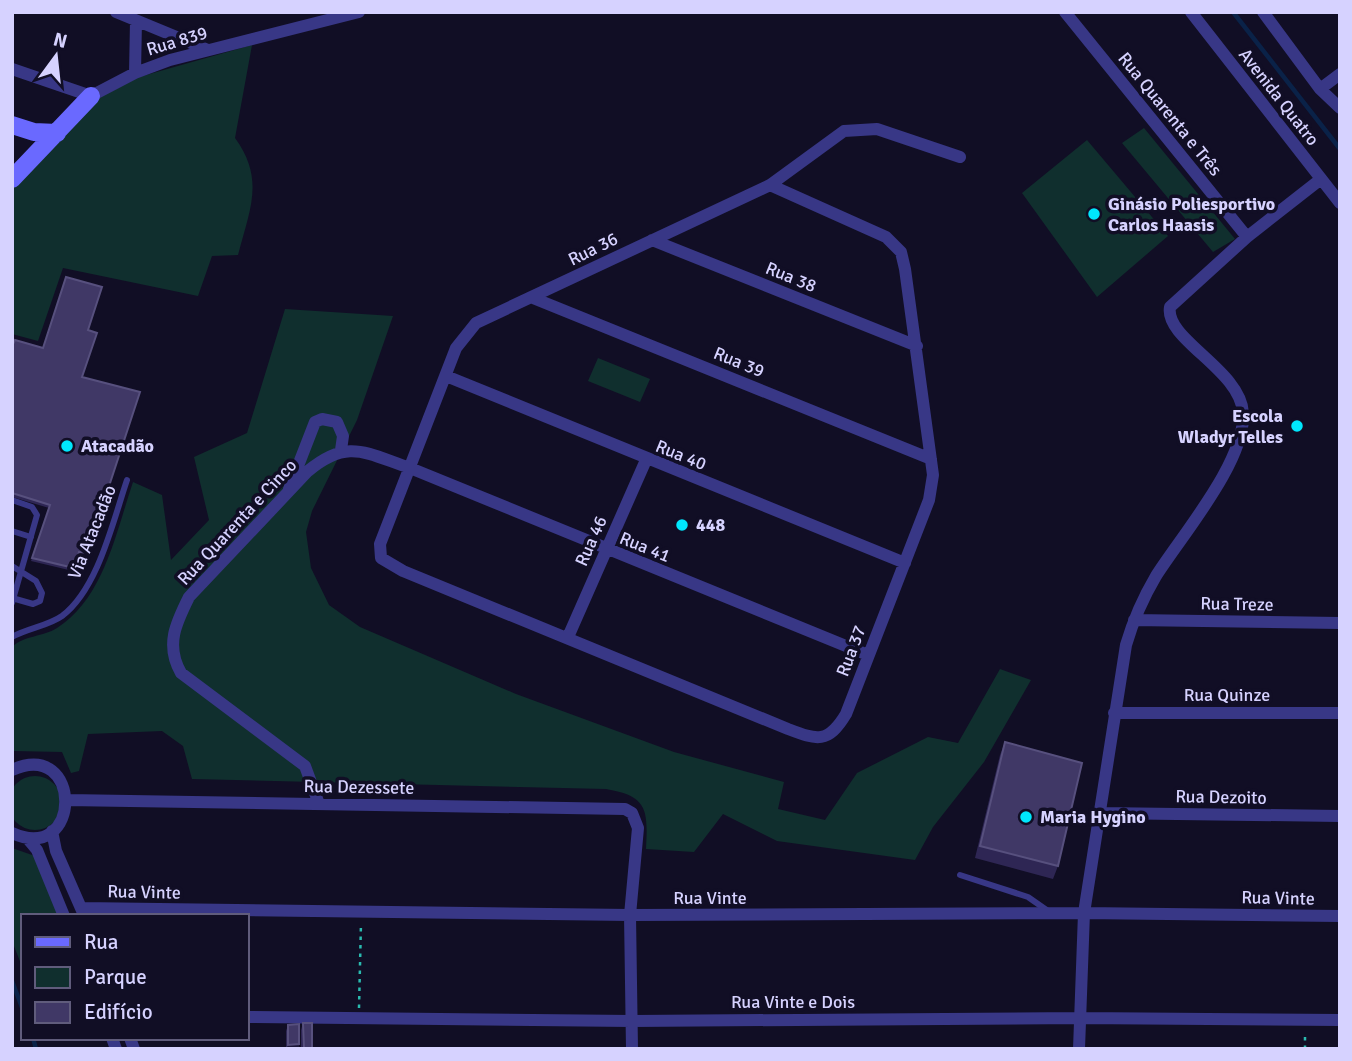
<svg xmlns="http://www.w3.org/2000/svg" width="1352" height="1061" font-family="Signika,sans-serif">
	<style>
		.green { fill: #102f2e }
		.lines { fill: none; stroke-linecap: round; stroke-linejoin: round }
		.stream { stroke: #0a2248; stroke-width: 4.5 }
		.path { stroke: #2abbb0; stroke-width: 2.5; stroke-dasharray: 3.5 5; stroke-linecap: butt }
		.lane { stroke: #383786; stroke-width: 6 }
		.street { stroke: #383786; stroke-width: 12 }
		.secondary { stroke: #6a69ff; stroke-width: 18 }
		.wall { fill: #2e2654 }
		.shaded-wall { fill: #1b1539 }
		.building { fill: #403866; stroke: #57507e; stroke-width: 2 }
		.poi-dot { fill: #00e7fd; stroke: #110e25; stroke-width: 2.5 }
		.labels { text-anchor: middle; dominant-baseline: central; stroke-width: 7; stroke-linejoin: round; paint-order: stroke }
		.street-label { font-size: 18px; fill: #d6d2ff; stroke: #110e25 }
		.poi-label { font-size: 18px; font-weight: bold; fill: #d6d2ff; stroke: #110e25; text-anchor: start }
	</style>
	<rect width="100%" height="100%" fill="#110e25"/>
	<path class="green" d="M252 45 235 138C265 179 250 209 238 255L212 256 198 296 63 268 38 341 12 334V188L95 100 139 77Z
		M1144 128 1235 239 1213 252 1122 143Z
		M1087 140 1168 236 1097 297 1022 193Z
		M285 309 393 316 357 420 312 511 306 532 311 568 329 605 360 627 516 694 674 752 784 782 778 809 825 820 857 773 928 737 958 743 1000 669 1031 680 984 762 933 827 915 860 777 841 723 814 694 852 646 849C648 810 648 796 606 789L192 779 183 746 162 731 88 734 79 771 71 773 62 752 14 751 12 647C25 635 43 637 57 628 104 598 116 532 133 482L162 495 171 560 209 520 194 457 247 433Z
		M598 358 650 379 640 402 588 381Z
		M8 803a27 27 0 1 1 54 0a27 27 0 1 1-54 0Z
		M12 848 35 856 59 916H23V969L12 941Z"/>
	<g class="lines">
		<path class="stream" d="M1233 12 1340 149
			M12 981 23 1010
			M33 1038 36 1049"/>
		<path class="path" d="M359 1008 361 923
			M1305 1049V1033"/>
		<path class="lane" d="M12 500 32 507 37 515 12 603
			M12 531 31 537
			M12 566 36 581 42 593 40 601 33 604 12 598
			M12 637C28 628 48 626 62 616 98 589 113 521 127 480
			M960 875 1028 897 1048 911"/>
		<path class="street" d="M116 12 208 50
			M1065 12 1247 237
			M1191 12 1340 203
			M1263 12 1320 89 1340 108
			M12 69 91 96 135 73 170 60 359 12
			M135 73 136 21
			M1320 89 1340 74
			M770 185 886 237 901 252 905 269 933 475 929 500 846 714C828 744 817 740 788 729L403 571 381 558 380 544 456 348 476 323 770 185 844 131 877 129 960 157
			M652 240 917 346
			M533 298 931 459
			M446 376 905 563
			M289 489 315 422 322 419 337 422 343 436 341 450
			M1134 620 1340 623
			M568 637 646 460
			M1114 713H1340
			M12 770C83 738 83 865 12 833
			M67 800 625 809 632 813 638 828 630 915 632 1049
			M319 804 305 766 181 673C165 645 176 623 189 597L308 471C348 438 365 453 410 468L868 655
			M1101 813 1340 816
			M52 831 56 851 84 915
			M27 838 37 850 64 916
			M81 908 630 915 1084 913 1340 916
			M247 1017 632 1021 1080 1018 1340 1020
			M112 1038 116 1049
			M130 1038 134 1049
			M1079 1049 1084 913 1126 645C1133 621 1143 598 1156 576 1182 535 1246 461 1243 413 1241 370 1164 339 1170 307L1247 237 1321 179"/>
		<path class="secondary" d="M12 125 34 132 57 133
			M12 179 91 96"/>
	</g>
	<path class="wall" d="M88 330 82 377 86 557 78 556 73 571 31 561 49 508 12 497V346L43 348Z
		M1005 742 1058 866 1053 879 975 858 1000 755Z
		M303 1023H312V1049H301V1030Z
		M288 1025 299 1044 298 1049H286V1031Z"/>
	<path class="shaded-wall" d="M79 552 87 553 86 557 77 556Z
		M299 1044 298 1049H287L288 1045Z"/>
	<path class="building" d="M66 277 102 287 88 330 97 333 82 377 140 392 87 553 79 552 74 568 32 558 50 505 12 493V346L15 340 43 348Z
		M1005 742 1082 763 1058 866 980 846Z
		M303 1023H312V1048H304Z
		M299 1024V1044L288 1045V1025Z"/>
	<g class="poi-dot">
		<circle cx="1094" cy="214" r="7"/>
		<circle cx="1297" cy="426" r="7"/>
		<circle cx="67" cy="446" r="7"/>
		<circle cx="682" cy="525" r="7"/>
		<circle cx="1026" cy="817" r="7"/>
	</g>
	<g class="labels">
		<g class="street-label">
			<text transform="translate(177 41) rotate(-17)">Rua 839</text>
			<text transform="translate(1279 97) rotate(52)">Avenida Quatro</text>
			<text transform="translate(1170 114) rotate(51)">Rua Quarenta e Três</text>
			<text transform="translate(593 249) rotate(-26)">Rua 36</text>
			<text transform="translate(791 277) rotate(22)">Rua 38</text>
			<text transform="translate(739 362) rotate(22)">Rua 39</text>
			<text transform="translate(681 455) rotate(22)">Rua 40</text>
			<text transform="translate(237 522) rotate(-47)">Rua Quarenta e Cinco</text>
			<text transform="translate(92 532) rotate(-68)">Via Atacadão</text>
			<text transform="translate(591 541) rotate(-66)">Rua 46</text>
			<text transform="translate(645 547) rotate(22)">Rua 41</text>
			<text transform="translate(1237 604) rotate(1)">Rua Treze</text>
			<text transform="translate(851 651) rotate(-69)">Rua 37</text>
			<text x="1227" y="695">Rua Quinze</text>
			<text transform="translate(359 787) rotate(1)">Rua Dezessete</text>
			<text transform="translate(1221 797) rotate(1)">Rua Dezoito</text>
			<text transform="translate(144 892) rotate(1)">Rua Vinte</text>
			<text x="710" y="898">Rua Vinte</text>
			<text transform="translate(1278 898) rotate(1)">Rua Vinte</text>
			<text x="793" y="1002">Rua Vinte e Dois</text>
		</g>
		<g class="poi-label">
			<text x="1108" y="204">Ginásio Poliesportivo<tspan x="1108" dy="21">Carlos Haasis</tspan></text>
			<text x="1283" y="416" text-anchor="end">Escola<tspan x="1283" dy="21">Wladyr Telles</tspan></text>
			<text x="81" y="446">Atacadão</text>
			<text x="696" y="525">448</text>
			<text x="1040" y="817">Maria Hygino</text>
		</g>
	</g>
	<rect width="1352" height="1061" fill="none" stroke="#d6d2ff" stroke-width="28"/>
	<rect x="21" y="914" width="228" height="126" fill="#110e25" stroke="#605c7c" stroke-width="2"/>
	<rect x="35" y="937" width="35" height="10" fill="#6a69ff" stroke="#605c7c" stroke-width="2"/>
	<text x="84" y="949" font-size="21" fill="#d6d2ff">Rua</text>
	<rect x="35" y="967" width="35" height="21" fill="#102f2e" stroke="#605c7c" stroke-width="2"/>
	<text x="84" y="984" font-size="21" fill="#d6d2ff">Parque</text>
	<rect x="35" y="1002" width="35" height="21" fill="#403866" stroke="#605c7c" stroke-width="2"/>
	<text x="84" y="1019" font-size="21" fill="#d6d2ff">Edifício</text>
	<g transform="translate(56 56) rotate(15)" stroke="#110e25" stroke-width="5" paint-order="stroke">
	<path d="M0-5L12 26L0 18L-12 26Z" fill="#d6d2ff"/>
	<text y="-10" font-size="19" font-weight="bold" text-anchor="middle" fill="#d6d2ff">N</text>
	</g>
</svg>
